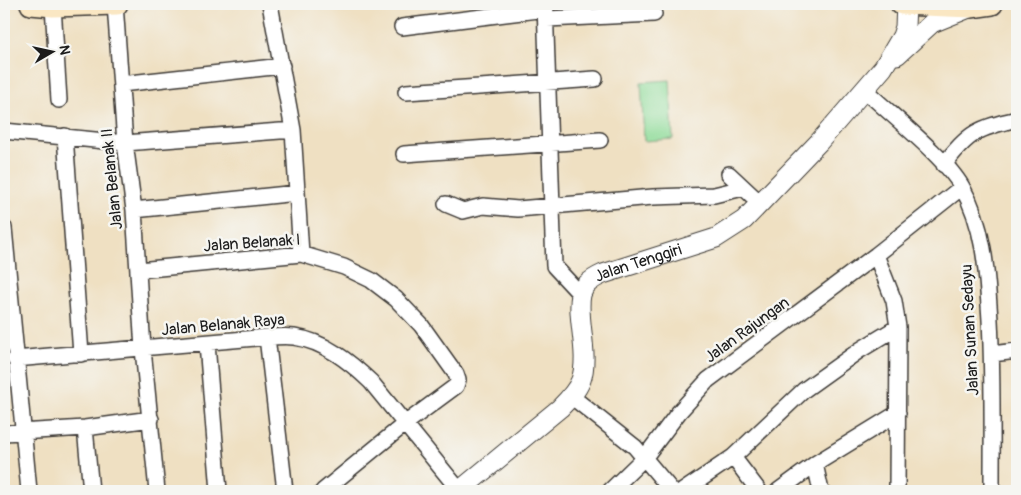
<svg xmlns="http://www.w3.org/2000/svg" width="1021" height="495" font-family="Pangolin,sans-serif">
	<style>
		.green { fill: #8fdc99; stroke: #567c5a }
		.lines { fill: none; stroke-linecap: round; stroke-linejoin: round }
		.minor-casing { stroke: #3c3935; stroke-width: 18 }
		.tertiary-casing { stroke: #3c3935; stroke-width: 21 }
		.secondary-casing { stroke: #3c3935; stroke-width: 24 }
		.minor { stroke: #fff; stroke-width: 15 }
		.tertiary { stroke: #fff; stroke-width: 19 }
		.secondary { stroke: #fae7c3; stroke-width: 21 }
		.labels { text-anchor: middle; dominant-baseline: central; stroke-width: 5; stroke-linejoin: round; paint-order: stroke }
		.street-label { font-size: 16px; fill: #1c1c1c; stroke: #f6f6f2 }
	</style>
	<rect width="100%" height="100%" fill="#f6f6f2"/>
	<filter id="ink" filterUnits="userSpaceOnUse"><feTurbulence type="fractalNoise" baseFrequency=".02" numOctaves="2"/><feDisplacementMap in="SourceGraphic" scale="10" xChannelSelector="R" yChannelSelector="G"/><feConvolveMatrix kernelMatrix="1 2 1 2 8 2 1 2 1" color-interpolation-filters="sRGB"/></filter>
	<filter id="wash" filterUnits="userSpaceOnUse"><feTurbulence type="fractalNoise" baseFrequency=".0096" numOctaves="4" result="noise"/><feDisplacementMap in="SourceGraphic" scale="20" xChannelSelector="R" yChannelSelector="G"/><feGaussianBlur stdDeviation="1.12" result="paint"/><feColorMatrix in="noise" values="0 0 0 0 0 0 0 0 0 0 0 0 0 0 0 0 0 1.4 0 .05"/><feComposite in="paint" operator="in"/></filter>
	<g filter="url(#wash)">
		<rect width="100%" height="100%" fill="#efe0c2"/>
		<path class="green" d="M670 80 673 139 644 141 641 82Z"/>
	</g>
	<g filter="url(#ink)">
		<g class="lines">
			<defs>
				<path id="minor" d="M115 4 125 143 134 210 143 349 157 491
					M270 4 293 130 301 254
					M545 4 554 266 581 295
					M53 6 59 100
					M547 19 654 14
					M402 27 546 9
					M121 84 282 66
					M865 90C892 116 944 156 962 187 985 227 987 275 990 320 993 377 992 434 992 491
					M406 92 595 79
					M4 131 125 143 293 130
					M65 136 81 354
					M404 154 600 140
					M944 165C968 132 979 128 1017 119
					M729 174 760 203
					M446 204 463 211 483 206 518 209 653 197 714 195 743 188
					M134 210 297 193
					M4 228 29 491
					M876 255 894 301 898 327 897 491
					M139 270 301 254 344 267 371 280 396 299 421 325 456 374 458 380 456 386 406 423 323 491
					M267 337 285 491
					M207 344 219 491
					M992 354 1017 351
					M15 359 267 337C276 337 286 336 294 337 324 341 350 362 371 382L459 490
					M571 396 635 447 672 491
					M85 428 91 491
					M4 433 85 428 151 419
					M733 457 759 491
					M815 464 821 491
					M610 491 645 457 679 412 708 380 876 255 962 187
					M683 491 733 457 804 390 860 350 898 327
					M778 491 815 464 898 413"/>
				<g id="tertiary">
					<path d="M897 55 932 23 969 8"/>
					<path id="s1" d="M459 491 560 408C568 400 577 391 581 380 590 354 576 318 581 295 583 284 594 278 603 274L716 238 744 220 819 142 883 68 902 36 905 27 906 4"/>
				</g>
				<path id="secondary" d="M31 4 53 6 117 4
					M901 4 971 7 992 4"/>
			</defs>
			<use href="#minor" class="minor-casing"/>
			<use href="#tertiary" class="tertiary-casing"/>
			<use href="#secondary" class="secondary-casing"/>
			<use href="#minor" class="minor"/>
			<use href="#tertiary" class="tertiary"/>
			<use href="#secondary" class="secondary"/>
		</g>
	</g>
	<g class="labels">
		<g class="street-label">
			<text transform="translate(112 179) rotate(-96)">Jalan Belanak II</text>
			<text transform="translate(252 243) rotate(-4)">Jalan Belanak I</text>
			<text stroke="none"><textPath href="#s1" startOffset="320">Jalan Tenggiri</textPath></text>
			<text transform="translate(223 325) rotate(-5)">Jalan Belanak Raya</text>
			<text transform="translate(747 330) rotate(-36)">Jalan Rajungan</text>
			<text transform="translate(970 330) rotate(-93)">Jalan Sunan Sedayu</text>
		</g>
	</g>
	<rect width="1021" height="495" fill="none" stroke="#f6f6f2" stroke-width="20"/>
	<g transform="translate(52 52) rotate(81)" stroke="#f6f6f2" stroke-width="4" paint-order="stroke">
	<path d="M0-4L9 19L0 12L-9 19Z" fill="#1c1c1c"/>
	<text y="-8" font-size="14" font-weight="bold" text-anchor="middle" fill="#1c1c1c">N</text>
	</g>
</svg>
